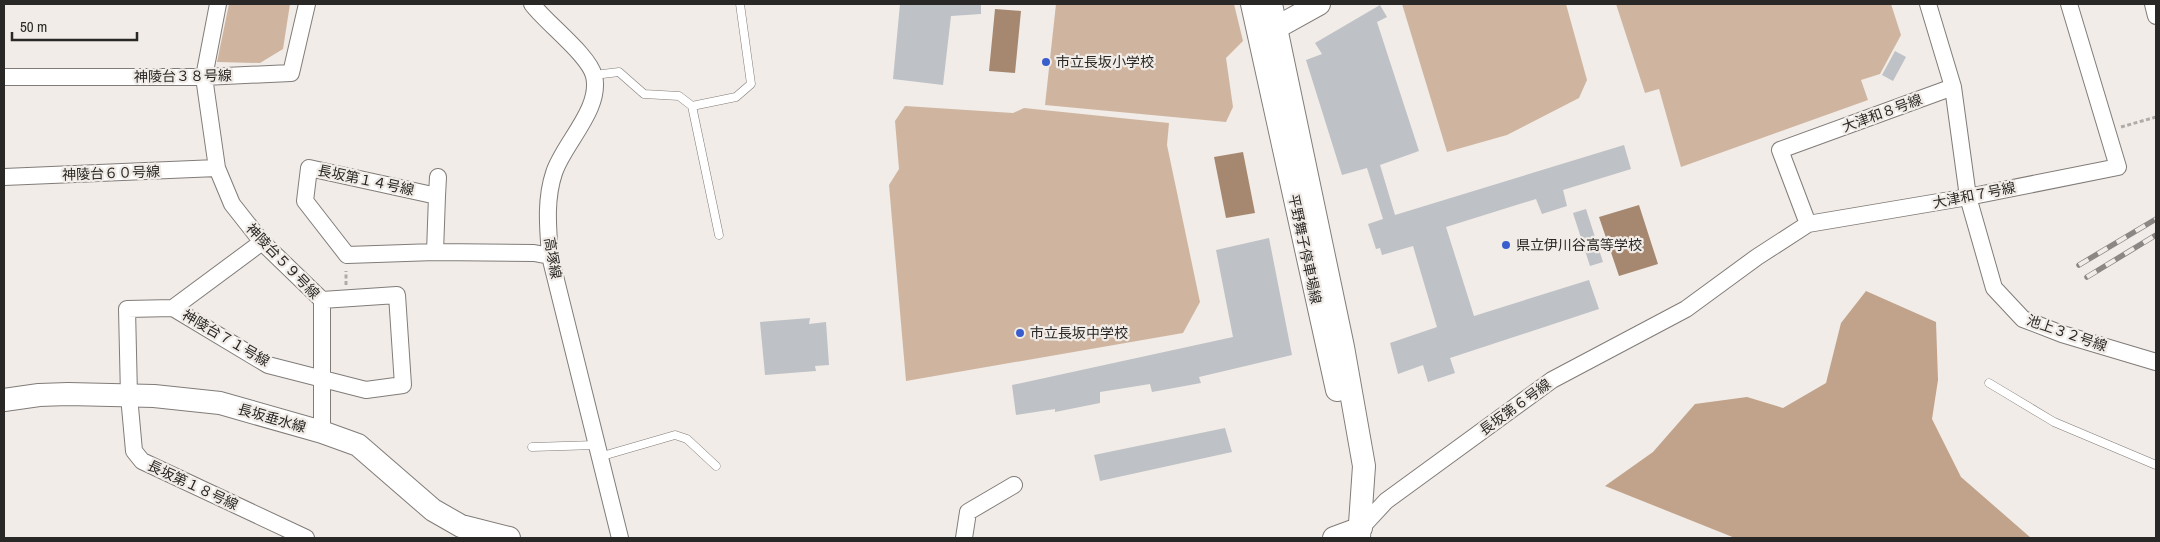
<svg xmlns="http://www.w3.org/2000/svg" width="2160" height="542" font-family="'Archivo Narrow','Noto Sans JP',sans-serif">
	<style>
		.green { fill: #cfb5a0 }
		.forest { fill: #c1a28a }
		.water { fill: #a68870 }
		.building { fill: #bec1c6 }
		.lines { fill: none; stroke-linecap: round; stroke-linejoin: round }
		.lane-casing { stroke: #817c79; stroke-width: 9 }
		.street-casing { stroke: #817c79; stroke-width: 18 }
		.secondary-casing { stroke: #817c79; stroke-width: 24 }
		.path { stroke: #afaba7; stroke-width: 3; stroke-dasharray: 4 2.5; stroke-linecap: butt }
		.lane { stroke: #fff; stroke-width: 8 }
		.street { stroke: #fff; stroke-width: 16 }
		.secondary { stroke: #fff; stroke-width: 22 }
		.rail-casing { stroke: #8b8784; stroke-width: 5.5 }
		.rail { stroke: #f1ece7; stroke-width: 4; stroke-dasharray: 11; stroke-linecap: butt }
		.poi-dot { fill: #3a5dce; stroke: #f1ece7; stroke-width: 2 }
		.labels { text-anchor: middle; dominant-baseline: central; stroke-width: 4.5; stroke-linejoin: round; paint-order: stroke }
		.poi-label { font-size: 14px; fill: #2a2826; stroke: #f1ece7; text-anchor: start }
		.street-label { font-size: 14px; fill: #2a2826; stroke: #f1ece7 }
	</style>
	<rect width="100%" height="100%" fill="#f1ece7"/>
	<path class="green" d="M229 4H290L283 49 260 63 217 62Z
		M1056 4H1234L1243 41 1226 58 1233 107 1226 122 1045 105Z
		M1402 4H1566L1587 80 1579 98 1507 135 1447 152Z
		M1616 4H1891L1901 35 1880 74 1861 80 1868 100 1681 167 1659 89 1645 93Z
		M905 106 1013 113 1024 108 1169 123 1167 145 1200 302 1183 333 906 381 889 185 899 169 895 121Z"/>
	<path class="forest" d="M1866 291 1936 322 1938 380 1932 419 1961 477 2031 538H1735L1605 486 1653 452 1695 404 1747 397 1783 408 1826 383 1841 323Z"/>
	<path class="water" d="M995 9 1021 11 1015 73 989 71Z
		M1243 152 1255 213 1226 218 1214 157Z
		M1639 205 1658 264 1619 276 1599 217Z"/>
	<path class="building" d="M900 4H981V14L951 16 943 85 893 79Z
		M1380 5 1387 17 1377 22 1419 151 1380 165 1395 215 1624 145 1631 169 1563 190 1567 206 1542 214 1536 199 1446 227 1474 316 1589 280 1599 309 1450 358 1455 373 1428 382 1423 365 1398 374 1390 343 1437 327 1413 246 1382 255 1380 248 1376 249 1368 224 1383 219 1367 168 1342 175 1306 60 1322 54 1315 43Z
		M1895 51 1906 57 1893 81 1882 75Z
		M1586 209 1603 262 1590 266 1573 213Z
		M1269 238 1292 355 1199 377 1201 383 1152 392 1150 384 1100 392V403L1055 412V409L1016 415 1012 385 1233 337 1216 250Z
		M810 318 809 324 826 322 829 365 815 366 816 371 765 375 760 322Z
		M1225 428 1232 452 1100 481 1094 455Z"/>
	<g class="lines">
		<defs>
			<path id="lane" d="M594 75 619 72 644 94 679 96 692 106 736 97 751 84 740 4
				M692 106 719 235
				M1989 383 2054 422 2156 465
				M532 447 596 445
				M599 457 675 435 687 439 716 466"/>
			<path id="street" d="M218 4 204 77 217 168 232 204 262 242 322 300V432
				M532 4C546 23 589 55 594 76 602 109 563 144 554 173 545 200 548 228 550 256L620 538
				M1928 4 1953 87
				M2153 4 2156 16
				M4 77H204L291 73 307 4
				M4 177 217 168
				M437 196 438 177
				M1808 224 1780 150 1953 87 1968 197 1994 288 2023 319 2062 334 2156 362
				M435 252 437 196 309 168 305 201 347 255 435 252 534 253 550 256
				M173 308 262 242
				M1361 528 1386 501 1552 380 1686 309 1757 257 1808 224 1968 197 2118 167 2069 4
				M306 538 142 461 134 451 129 396 127 309 173 308 268 365 366 390 403 385 397 295 322 300
				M964 538 968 512 1014 485"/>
			<path id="secondary" d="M1252 4 1337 390
				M1271 4 1343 347 1364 466 1359 538
				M1263 35 1319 4
				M4 400 39 395 68 394 154 396 220 403 322 432 358 445 433 510 461 526 509 538
				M1334 538 1361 528"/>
		</defs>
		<use href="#lane" class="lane-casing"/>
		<use href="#street" class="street-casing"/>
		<use href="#secondary" class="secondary-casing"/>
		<path class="path" d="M2121 127 2156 117
			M346 285V271"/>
		<use href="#lane" class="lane"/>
		<use href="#street" class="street"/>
		<use href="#secondary" class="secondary"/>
		<defs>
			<path id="rail" d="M2079 265 2156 219
				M2087 277 2156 235"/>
		</defs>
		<use href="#rail" class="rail-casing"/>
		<use href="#rail" class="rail"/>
	</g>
	<g class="poi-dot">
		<circle cx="1046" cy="62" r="5"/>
		<circle cx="1506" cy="245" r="5"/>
		<circle cx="1020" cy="333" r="5"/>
	</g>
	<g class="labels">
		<g class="poi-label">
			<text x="1056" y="62">市立長坂小学校</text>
			<text x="1516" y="245">県立伊川谷高等学校</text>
			<text x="1030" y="333">市立長坂中学校</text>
		</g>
		<g class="street-label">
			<text transform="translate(183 76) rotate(-1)">神陵台３８号線</text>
			<text transform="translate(1882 113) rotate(-20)">大津和８号線</text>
			<text transform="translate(111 173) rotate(-2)">神陵台６０号線</text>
			<text transform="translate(366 180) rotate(12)">長坂第１４号線</text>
			<text transform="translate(1974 195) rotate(-11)">大津和７号線</text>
			<text transform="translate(1305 249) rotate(78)">平野舞子停車場線</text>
			<text transform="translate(553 258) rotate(80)">高塚線</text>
			<text transform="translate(283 261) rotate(46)">神陵台５９号線</text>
			<text transform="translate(2067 333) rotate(19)">池上３２号線</text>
			<text transform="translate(226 338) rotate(30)">神陵台７１号線</text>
			<text transform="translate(1515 407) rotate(-36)">長坂第６号線</text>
			<text transform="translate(272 418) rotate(16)">長坂垂水線</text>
			<text transform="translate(193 485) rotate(25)">長坂第１８号線</text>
		</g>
	</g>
	<rect width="2160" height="542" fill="none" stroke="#2a2826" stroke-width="10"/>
	<path d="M12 32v8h125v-8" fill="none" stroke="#2a2826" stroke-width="2.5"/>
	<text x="20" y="32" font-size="15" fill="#2a2826" stroke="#f1ece7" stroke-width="4" paint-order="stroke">50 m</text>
</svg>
